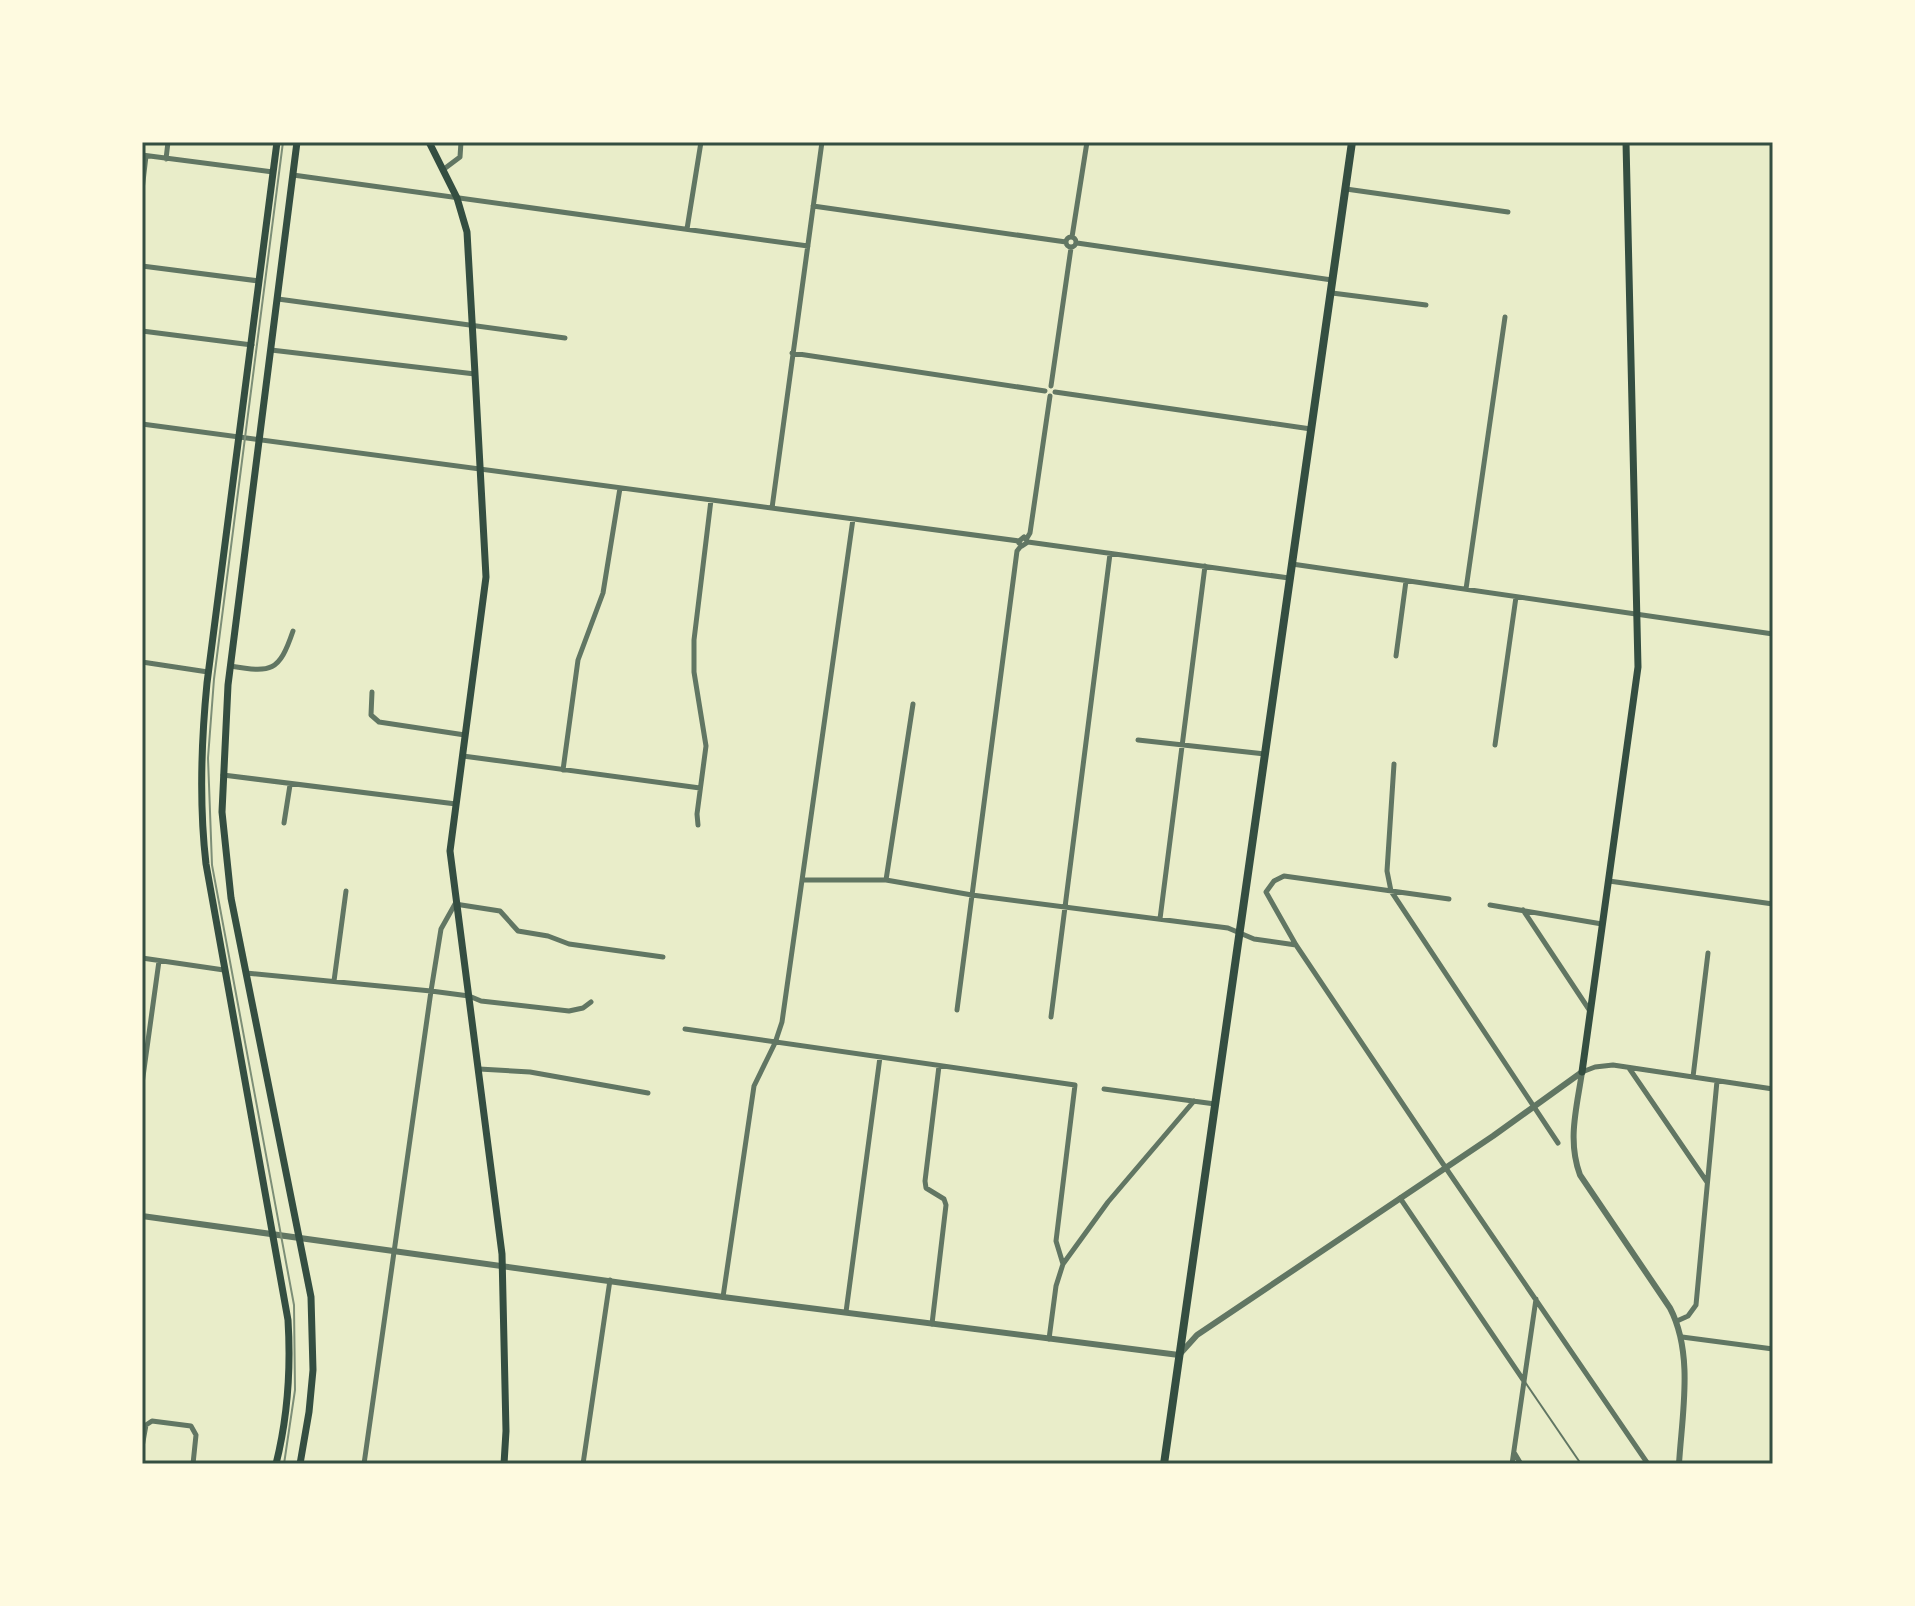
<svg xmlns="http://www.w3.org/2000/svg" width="1915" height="1606" font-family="'Fira Sans',sans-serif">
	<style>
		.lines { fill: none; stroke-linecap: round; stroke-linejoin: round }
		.service { stroke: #617663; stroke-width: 2 }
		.minor { stroke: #617663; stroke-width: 5 }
		.tertiary { stroke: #617663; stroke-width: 6 }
		.secondary { stroke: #344e41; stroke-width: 7 }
		.primary { stroke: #344e41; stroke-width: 8 }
		.tram { stroke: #7c8e77; stroke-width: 2 }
		.neatline { fill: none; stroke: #344e41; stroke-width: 3 }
	</style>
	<rect width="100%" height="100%" fill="#e9edc9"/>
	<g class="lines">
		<path class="service" d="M1525 1382 1581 1464"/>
		<path class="minor" d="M142 155 273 172
			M166 159 168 142
			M444 169 460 157 461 142
			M293 175 808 246
			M1346 189 1508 212
			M142 190 146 156
			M813 206 1066 242
			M687 229 701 142
			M1066 242a5 5 0 1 1 10 0a5 5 0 1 1-10 0Z
			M1072 237 1087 142
			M1077 243 1332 280
			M142 266 259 281
			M1332 293 1426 305
			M278 299 565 338
			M142 331 252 345
			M271 350 475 374
			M792 353 1045 391
			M1051 386 1071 248
			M1055 392 1311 429
			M142 424 1019 541
			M772 508 822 142
			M1027 538 1030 533 1050 396
			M1028 542 1022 546 1018 542 1024 537 1028 542 1289 578
			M1292 564 1773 634
			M1466 589 1505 317
			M1396 656 1406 581
			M142 662 208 672
			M230 666C272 673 279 672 293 631
			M372 692 371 715 379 722 465 735
			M1138 740 1265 754
			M1495 745 1516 597
			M463 756 700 788
			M1394 764 1387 871 1391 891 1558 1143
			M563 770 578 660 603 593 620 488
			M223 775 456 804
			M284 823 290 785
			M698 825 697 814 706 746 694 672V640L711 500
			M802 880H886L972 895 1228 928 1254 939 1296 945
			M886 880 913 704
			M1609 881 1773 904
			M1449 899 1284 876 1274 881 1266 892 1296 945 1439 1158 1648 1464
			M1490 905 1602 924
			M1523 910 1590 1011
			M1160 919 1205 566
			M142 958 224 970
			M246 973 431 991 469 996 481 1001 569 1011 583 1008 591 1002
			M334 981 346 891
			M957 1010 1017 551 1021 546
			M1051 1017 1110 554
			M685 1029 1075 1085 1056 1241 1063 1264 1056 1286 1049 1339
			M1629 1068 1707 1182
			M479 1069 530 1072 648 1093
			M1582 1072 1595 1067 1613 1065 1773 1089
			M1693 1077 1708 953
			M142 1084 159 961
			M1104 1089 1215 1104
			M1400 1198 1524 1381
			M1063 1264 1108 1202 1194 1101
			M723 1297 754 1086 775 1043 782 1022 853 519
			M846 1312 880 1057
			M1677 1321 1688 1316 1696 1305 1717 1081
			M932 1324 946 1205 944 1199 926 1188 925 1181 939 1066
			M1682 1337 1773 1349
			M142 1447 146 1425 152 1421 191 1426 196 1435 193 1464
			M1515 1454 1521 1464
			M364 1464 431 991 441 929 455 904 500 911 518 931 548 936 569 944 663 957
			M583 1464 610 1280
			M1512 1464 1536 1299"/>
		<path class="tertiary" d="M1582 1072C1577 1107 1567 1140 1580 1175L1670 1308C1694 1354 1682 1414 1679 1464
			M142 1216 723 1297 1179 1355 1197 1335 1493 1136 1582 1072"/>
		<path class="secondary" d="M297 142 228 685 222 812 231 898 311 1297 313 1370 309 1412 300 1464
			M429 142 457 198 467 232 475 374 486 577 450 851 502 1254 506 1431 504 1464
			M1582 1072 1638 667 1626 142
			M276 1464C288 1416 291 1369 288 1320L206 864C199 804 201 744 207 683L277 142"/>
		<path class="primary" d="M1164 1464 1352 142"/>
		<path class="tram" d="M283 142 214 679 208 758 212 865 294 1305 295 1390 284 1464"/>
	</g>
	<rect width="1915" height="1606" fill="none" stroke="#fefae0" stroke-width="288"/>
	<rect x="144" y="144" width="1627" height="1318" class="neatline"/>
</svg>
